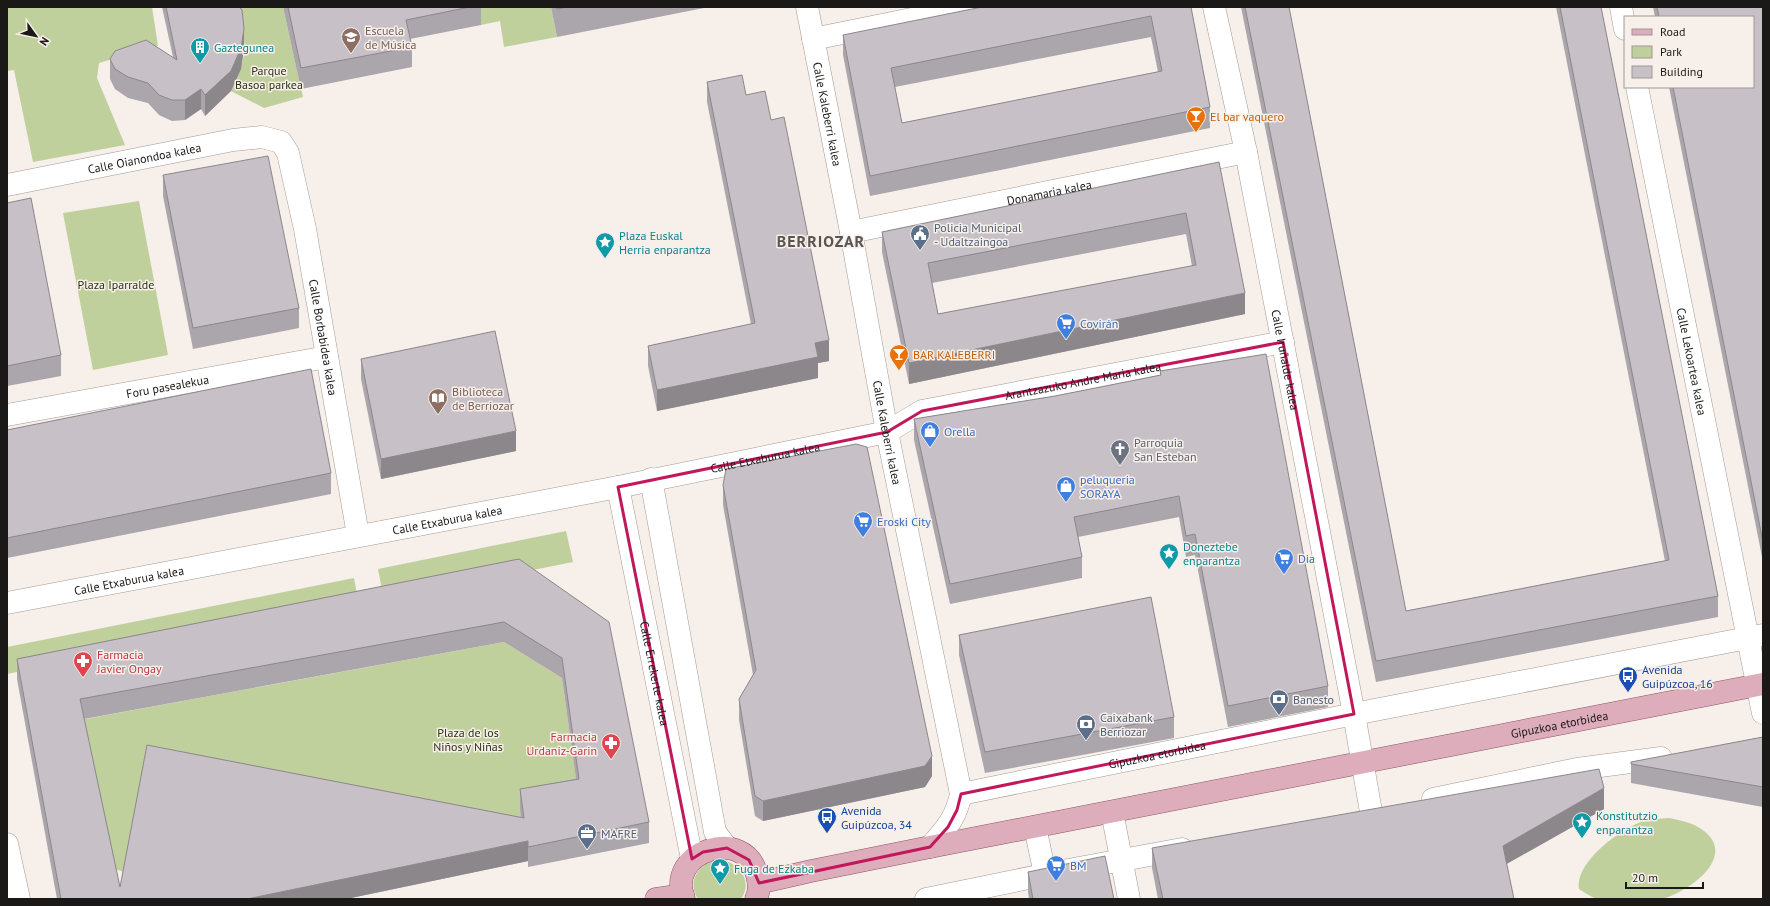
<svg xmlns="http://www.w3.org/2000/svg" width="1770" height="906" font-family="'PT Sans',sans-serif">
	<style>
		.green { fill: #c0d09c }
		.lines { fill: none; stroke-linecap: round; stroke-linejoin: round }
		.minor-casing { stroke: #a29b96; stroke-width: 23 }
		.major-casing { stroke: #8b5566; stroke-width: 23 }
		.minor { stroke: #fff; stroke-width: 22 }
		.major { stroke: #deadbc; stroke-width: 22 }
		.wall { fill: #aba6ab; fill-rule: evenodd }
		.shaded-wall { fill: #8b878b }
		.building { fill: #c7c1c7; stroke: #8b878b; fill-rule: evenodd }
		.marked { fill: none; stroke: #c2185b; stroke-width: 3; stroke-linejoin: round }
		.labels { text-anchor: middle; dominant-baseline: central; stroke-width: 3; stroke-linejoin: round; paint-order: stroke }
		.education-label { font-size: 12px; fill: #785e54; stroke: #f6efea; text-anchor: start }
		.culture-label { font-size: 12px; fill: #0d838f; stroke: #f6efea; text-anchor: start }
		.park-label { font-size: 12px; fill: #2a3210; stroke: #f6efea }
		.street-label { font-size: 12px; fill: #1b1917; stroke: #f6efea }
		.food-label { font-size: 12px; fill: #c56008; stroke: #f6efea; text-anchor: start }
		.service-label { font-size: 12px; fill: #4e5e75; stroke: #f6efea; text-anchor: start }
		.shop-label { font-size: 12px; fill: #366cbe; stroke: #f6efea; text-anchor: start }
		.worship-label { font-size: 12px; fill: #5b616d; stroke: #f6efea; text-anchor: start }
		.health-label { font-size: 12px; fill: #be3a42; stroke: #f6efea; text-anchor: start }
		.transit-label { font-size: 12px; fill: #164399; stroke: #f6efea; text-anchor: start }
		.district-label { font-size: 16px; font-weight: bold; letter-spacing: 1px; fill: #5b5551; stroke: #f6efea }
	</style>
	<rect width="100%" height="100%" fill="#f6efea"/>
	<path class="green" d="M7 7H152L158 46 99 63 97 78 125 145 33 162 14 70 7 71Z
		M227 7H283L303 97 264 108 231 91C240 73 249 52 242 31 239 23 231 14 227 7Z
		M477 7H551L557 37 504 47 500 21 481 25Z
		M139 201 168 355 93 370 63 213Z
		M566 531 573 562 384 600 378 569Z
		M354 578 359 605 7 674V647Z
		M504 642 562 678 579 799 523 830 127 873 112 868 80 720Z
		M1669 818C1678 820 1690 822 1698 827 1741 852 1694 889 1665 898 1659 900 1606 900 1598 899 1591 897 1585 893 1579 889 1574 863 1621 828 1644 821 1651 819 1661 819 1669 818Z
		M719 859C738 862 754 880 741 899H698C686 880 700 863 719 859Z"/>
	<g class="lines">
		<defs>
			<g id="minor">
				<path id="s1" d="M807 7 851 232 887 432 961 794C956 818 946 829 930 847"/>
				<path id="s2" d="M1214 7 1246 152 1354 714 1371 812"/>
				<path d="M1621 7 1625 29"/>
				<path d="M813 39 971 7"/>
				<path id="s3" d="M1637 87 1763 713"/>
				<path id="s4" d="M7 185 233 140 262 137 281 142 288 153 305 229 358 535"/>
				<path id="s5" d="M851 232 1246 152"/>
				<path id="s6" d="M7 415 327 357"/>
				<path d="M651 479 715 832 727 848"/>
				<path id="s7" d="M618 487 692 859"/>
				<path id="s8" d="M7 603 618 487 887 432 922 411 1283 342"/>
				<path id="s9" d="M961 794 1354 714 1763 635"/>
				<path d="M1433 799 1577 769 1661 758"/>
				<path d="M1112 812 1129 899"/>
				<path d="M1035 827 1045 874"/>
				<path d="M7 844 19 899"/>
				<path d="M926 899 1063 871 1182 849"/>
			</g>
			<g id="major">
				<path id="s10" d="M759 883 811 871 930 847 1763 684"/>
				<path d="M656 899 683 895"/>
				<path d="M684 899C665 851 745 825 757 875 759 883 760 891 756 899"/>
			</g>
		</defs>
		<use href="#minor" class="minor-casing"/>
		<use href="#major" class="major-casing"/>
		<use href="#minor" class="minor"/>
		<use href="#major" class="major"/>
	</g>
	<path class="wall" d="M162 7H239L244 49 241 69 231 91 205 116 201 109 185 120 172 121 159 115 148 103 128 98 115 89 110 79V59L173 57Z
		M283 7H481V25L410 39 412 47V67L301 89Z
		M551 7H709L557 37Z
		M1191 7 1210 107V128L870 196 843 55V35ZM1151 37 1158 72 902 123 895 87Z
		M1241 7H1291H1289L1406 611 1665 561 1556 7H1601L1718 596V617L1376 682Z
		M1653 7H1763V562L1669 87H1753V17H1655Z
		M707 82 746 95 771 120 829 361 818 363V378L657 411 648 366V346L751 324 707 102Z
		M1219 162 1245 314 909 384 882 252V232ZM1186 234 1192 266 938 314 932 283Z
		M163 175 299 308V328L193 349 163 196Z
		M7 203 61 355V376L7 386Z
		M361 359 516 451 381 479 361 379Z
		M1160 371 1328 686V707L1228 727 1195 555 1186 557 1179 517 1078 537 1082 557V578L950 604 914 440V419L1055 396 1160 375Z
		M7 430 331 473V494L7 558Z
		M723 485 932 776 925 787 763 821 755 816 739 720V699L753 675 723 505Z
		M519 559 649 822V843L528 867V861L346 899H57L17 679V659ZM504 642 562 678 576 779 520 789V809L521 818 120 887 84 719Z
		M959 635 1174 717V738L985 773 959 655Z
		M1763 737V807L1631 783V762Z
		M1604 809 1506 864 1514 899H1158L1152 868V848Z
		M1028 872 1114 899H1029L1028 892Z"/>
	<path class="shaded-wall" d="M244 29V49L241 69 231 91 205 116V95Z
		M201 89V109L185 120V100Z
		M1245 293V314L909 384V363Z
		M829 340V361L818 363V378L657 411V390L815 343Z
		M516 431V451L381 479V459Z
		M932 756V776L925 787 763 821V801Z
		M1604 788V809L1503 866V846Z
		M528 841V861L346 899H247Z"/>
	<path class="building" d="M166 7H239L242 10 244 29 241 48 231 71 205 95 201 89 185 100H172L159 95 148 83 128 77 115 69 110 59 115 51 146 40 177 60Z
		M288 7H470L406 20 412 47 301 68Z
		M557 7H568L557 9Z
		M982 7H1191L1210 107 870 176 843 35ZM1151 16 1162 71 902 123 891 68Z
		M1245 7H1289L1406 611 1669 560 1560 7H1601L1718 596 1376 661Z
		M1657 7H1763V542L1673 87H1753V17H1659Z
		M742 75 746 95 765 91 771 120 784 117 829 340 815 343 818 357 657 390 648 346 755 323 707 82Z
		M268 156 299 308 193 328 163 175Z
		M1219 162 1245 293 909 363 882 232ZM1186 213 1196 265 938 314 928 263Z
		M31 198 61 355 7 366V203Z
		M495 331 516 431 381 459 361 359Z
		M1266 354 1328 686 1228 706 1195 534 1186 536 1179 496 1074 517 1082 557 950 584 914 419 1055 396 1161 375 1160 371Z
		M311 369 331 473 7 538V430Z
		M856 444 867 447 932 756 925 766 763 801 755 796 739 699 756 670 723 485 726 469Z
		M519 559 609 622 649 822 528 847V841L247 899H61L17 659ZM504 622 562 658 579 779 520 789 524 818 147 745 120 887 80 699Z
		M1151 597 1174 717 985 752 959 635Z
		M1763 737V787L1631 764V762Z
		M1599 769 1604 788 1503 846 1514 899H1163L1152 848Z
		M1105 856 1114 899H1033L1028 872Z"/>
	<path class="marked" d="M1283 342 1354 714 961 794 957 810 948 827 930 847 759 883 749 860 727 848 703 852 692 859 618 487 887 432 922 411Z"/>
	<defs>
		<symbol id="university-pin" viewBox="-11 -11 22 30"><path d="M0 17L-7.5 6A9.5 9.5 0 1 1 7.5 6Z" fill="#8d6e63" stroke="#f6efea"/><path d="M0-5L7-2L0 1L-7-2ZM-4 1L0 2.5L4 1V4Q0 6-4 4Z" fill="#fff"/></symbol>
		<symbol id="building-pin" viewBox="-11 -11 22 30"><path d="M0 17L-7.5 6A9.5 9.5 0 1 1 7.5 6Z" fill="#0f9aa8" stroke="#f6efea"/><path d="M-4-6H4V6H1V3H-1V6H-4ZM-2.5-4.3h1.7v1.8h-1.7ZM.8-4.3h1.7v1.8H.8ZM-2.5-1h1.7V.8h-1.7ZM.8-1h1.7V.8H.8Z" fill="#fff"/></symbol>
		<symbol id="bar-pin" viewBox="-11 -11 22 30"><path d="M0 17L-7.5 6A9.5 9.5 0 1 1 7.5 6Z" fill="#e8710a" stroke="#f6efea"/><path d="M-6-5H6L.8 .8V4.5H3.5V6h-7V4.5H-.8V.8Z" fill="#fff"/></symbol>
		<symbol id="civic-pin" viewBox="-11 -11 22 30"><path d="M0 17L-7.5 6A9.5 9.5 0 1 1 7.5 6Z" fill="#5c6f8a" stroke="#f6efea"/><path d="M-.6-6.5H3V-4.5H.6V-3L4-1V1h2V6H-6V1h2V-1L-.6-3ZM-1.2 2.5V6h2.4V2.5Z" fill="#fff"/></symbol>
		<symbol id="sight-pin" viewBox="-11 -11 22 30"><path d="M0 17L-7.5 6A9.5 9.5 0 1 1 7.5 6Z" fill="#0f9aa8" stroke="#f6efea"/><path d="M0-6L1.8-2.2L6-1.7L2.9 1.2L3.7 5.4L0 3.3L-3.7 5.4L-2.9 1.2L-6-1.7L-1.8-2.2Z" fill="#fff"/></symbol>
		<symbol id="supermarket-pin" viewBox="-11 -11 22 30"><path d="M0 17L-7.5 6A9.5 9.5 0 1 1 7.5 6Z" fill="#3f7fe0" stroke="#f6efea"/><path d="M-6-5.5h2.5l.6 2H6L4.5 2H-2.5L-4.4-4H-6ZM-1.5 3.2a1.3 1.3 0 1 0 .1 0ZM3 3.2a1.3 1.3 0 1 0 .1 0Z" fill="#fff"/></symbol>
		<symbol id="library-pin" viewBox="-11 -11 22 30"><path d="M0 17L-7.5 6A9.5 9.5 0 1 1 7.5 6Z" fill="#8d6e63" stroke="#f6efea"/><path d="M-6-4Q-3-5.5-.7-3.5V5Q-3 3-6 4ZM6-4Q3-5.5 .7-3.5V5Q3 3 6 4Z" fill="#fff"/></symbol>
		<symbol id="shop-pin" viewBox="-11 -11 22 30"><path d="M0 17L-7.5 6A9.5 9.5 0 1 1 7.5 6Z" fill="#3f7fe0" stroke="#f6efea"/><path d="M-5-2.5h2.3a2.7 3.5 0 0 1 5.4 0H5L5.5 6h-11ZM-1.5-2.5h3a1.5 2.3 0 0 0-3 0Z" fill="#fff"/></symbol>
		<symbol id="church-pin" viewBox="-11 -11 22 30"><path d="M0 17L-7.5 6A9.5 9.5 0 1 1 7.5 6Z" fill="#6b7280" stroke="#f6efea"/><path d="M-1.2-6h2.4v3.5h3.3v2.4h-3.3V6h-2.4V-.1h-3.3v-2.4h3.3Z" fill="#fff"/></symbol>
		<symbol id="pharmacy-pin" viewBox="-11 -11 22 30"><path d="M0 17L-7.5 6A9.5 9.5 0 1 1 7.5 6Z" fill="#e0444e" stroke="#f6efea"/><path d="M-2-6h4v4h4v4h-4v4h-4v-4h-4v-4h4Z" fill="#fff"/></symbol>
		<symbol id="bus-pin" viewBox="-11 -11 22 30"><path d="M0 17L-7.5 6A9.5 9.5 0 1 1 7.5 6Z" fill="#1a4fb4" stroke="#f6efea"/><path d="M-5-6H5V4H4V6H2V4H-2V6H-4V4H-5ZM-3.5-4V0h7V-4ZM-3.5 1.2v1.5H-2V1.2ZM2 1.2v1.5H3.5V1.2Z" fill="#fff"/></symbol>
		<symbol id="bank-pin" viewBox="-11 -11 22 30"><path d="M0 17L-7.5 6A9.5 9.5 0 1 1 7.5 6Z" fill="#5c6f8a" stroke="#f6efea"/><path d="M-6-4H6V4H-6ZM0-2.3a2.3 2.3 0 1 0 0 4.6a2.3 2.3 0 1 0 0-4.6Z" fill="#fff"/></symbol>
		<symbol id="office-pin" viewBox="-11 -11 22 30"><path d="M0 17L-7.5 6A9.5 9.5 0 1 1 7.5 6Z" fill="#5c6f8a" stroke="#f6efea"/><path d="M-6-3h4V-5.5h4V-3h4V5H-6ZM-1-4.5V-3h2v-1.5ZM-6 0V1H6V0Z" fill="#fff"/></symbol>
	</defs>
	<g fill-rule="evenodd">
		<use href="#university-pin" x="340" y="26" width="22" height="30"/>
		<use href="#building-pin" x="189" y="36" width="22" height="30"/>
		<use href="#bar-pin" x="1185" y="105" width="22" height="30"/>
		<use href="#civic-pin" x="909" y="223" width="22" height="30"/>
		<use href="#sight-pin" x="594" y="231" width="22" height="30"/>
		<use href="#supermarket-pin" x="1055" y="312" width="22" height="30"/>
		<use href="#bar-pin" x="888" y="343" width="22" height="30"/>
		<use href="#library-pin" x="427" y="387" width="22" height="30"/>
		<use href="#shop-pin" x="919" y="420" width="22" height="30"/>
		<use href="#church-pin" x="1109" y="438" width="22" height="30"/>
		<use href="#shop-pin" x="1055" y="475" width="22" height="30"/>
		<use href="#supermarket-pin" x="852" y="510" width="22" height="30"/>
		<use href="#sight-pin" x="1158" y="542" width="22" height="30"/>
		<use href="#supermarket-pin" x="1273" y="547" width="22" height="30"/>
		<use href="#pharmacy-pin" x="72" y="650" width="22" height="30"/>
		<use href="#bus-pin" x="1617" y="665" width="22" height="30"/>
		<use href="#bank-pin" x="1268" y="688" width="22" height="30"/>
		<use href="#bank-pin" x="1075" y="713" width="22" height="30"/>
		<use href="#pharmacy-pin" x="600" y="732" width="22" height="30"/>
		<use href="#bus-pin" x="816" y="806" width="22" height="30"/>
		<use href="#sight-pin" x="1571" y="811" width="22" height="30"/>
		<use href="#office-pin" x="576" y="822" width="22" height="30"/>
		<use href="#supermarket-pin" x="1045" y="854" width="22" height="30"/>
		<use href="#sight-pin" x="709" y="857" width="22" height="30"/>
	</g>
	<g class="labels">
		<g class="education-label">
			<text x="365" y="30">Escuela<tspan x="365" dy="14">de Música</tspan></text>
			<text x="452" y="391">Biblioteca<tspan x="452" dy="14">de Berriozar</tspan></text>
		</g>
		<g class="culture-label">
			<text x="214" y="47">Gaztegunea</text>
			<text x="619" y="235">Plaza Euskal<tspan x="619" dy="14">Herria enparantza</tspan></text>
			<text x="1183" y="546">Doneztebe<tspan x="1183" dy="14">enparantza</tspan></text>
			<text x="1596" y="815">Konstitutzio<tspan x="1596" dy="14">enparantza</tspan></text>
			<text x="734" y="868">Fuga de Ezkaba</text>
		</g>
		<g class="park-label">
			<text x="269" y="70">Parque<tspan x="269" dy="14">Basoa parkea</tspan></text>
			<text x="116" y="284">Plaza Iparralde</text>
			<text x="468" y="732">Plaza de los<tspan x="468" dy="14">Niños y Niñas</tspan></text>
		</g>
		<g class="street-label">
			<text stroke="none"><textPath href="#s1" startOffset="109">Calle Kaleberri kalea</textPath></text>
			<text stroke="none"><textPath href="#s4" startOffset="140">Calle Oianondoa kalea</textPath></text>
			<text stroke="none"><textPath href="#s5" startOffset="202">Donamaria kalea</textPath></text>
			<text stroke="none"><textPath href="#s4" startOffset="480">Calle Borbabidea kalea</textPath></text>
			<text stroke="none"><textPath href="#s2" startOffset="360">Calle Iruñalde kalea</textPath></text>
			<text stroke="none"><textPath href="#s3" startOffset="280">Calle Lekoartea kalea</textPath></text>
			<text stroke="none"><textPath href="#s8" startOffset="1101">Arantzazuko Andre Maria kalea</textPath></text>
			<text stroke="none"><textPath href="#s6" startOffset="163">Foru pasealekua</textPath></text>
			<text stroke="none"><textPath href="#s1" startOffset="433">Calle Kaleberri kalea</textPath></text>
			<text stroke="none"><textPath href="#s8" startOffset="772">Calle Etxaburua kalea</textPath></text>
			<text stroke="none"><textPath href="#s8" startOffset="448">Calle Etxaburua kalea</textPath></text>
			<text stroke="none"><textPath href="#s8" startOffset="124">Calle Etxaburua kalea</textPath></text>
			<text stroke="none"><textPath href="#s7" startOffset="190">Calle Errekerte kalea</textPath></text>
			<text stroke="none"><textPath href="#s10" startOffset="816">Gipuzkoa etorbidea</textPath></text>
			<text stroke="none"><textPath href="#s9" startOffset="200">Gipuzkoa etorbidea</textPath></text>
		</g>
		<g class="food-label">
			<text x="1210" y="116">El bar vaquero</text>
			<text x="913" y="354">BAR KALEBERRI</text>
		</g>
		<g class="service-label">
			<text x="934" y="227">Policia Municipal<tspan x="934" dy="14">- Udaltzaingoa</tspan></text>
			<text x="1293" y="699">Banesto</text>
			<text x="1100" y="717">Caixabank<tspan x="1100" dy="14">Berriozar</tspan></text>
			<text x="601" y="833">MAFRE</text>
		</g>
		<g class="shop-label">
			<text x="1080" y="323">Covirán</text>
			<text x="944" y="431">Orella</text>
			<text x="1080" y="479">peluqueria<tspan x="1080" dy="14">SORAYA</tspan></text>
			<text x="877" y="521">Eroski City</text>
			<text x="1298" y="558">Dia</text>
			<text x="1070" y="865">BM</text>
		</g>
		<g class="worship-label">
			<text x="1134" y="442">Parroquia<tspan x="1134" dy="14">San Esteban</tspan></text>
		</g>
		<g class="health-label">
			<text x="97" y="654">Farmacia<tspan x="97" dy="14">Javier Ongay</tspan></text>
			<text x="597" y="736" text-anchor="end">Farmacia<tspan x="597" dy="14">Urdaniz-Garin</tspan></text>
		</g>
		<g class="transit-label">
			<text x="1642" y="669">Avenida<tspan x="1642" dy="14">Guipúzcoa, 16</tspan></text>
			<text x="841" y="810">Avenida<tspan x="841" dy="14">Guipúzcoa, 34</tspan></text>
		</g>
		<g class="district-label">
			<text x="821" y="241">BERRIOZAR</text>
		</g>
	</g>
	<rect width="1770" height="906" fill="none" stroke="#1b1917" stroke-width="16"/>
	<rect x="1624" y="16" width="130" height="72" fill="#f6efea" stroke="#9e9996"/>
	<rect x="1632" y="29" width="20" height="6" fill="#deadbc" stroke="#9e9996"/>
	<text x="1660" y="36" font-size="12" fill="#1b1917">Road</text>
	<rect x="1632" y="46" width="20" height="12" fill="#c0d09c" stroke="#9e9996"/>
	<text x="1660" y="56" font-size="12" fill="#1b1917">Park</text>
	<rect x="1632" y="66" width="20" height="12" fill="#c7c1c7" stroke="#9e9996"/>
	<text x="1660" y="76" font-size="12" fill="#1b1917">Building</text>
	<g transform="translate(36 36) rotate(123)" stroke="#f6efea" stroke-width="3" paint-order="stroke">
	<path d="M0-3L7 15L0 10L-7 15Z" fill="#1b1917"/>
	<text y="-6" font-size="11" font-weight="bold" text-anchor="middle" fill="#1b1917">N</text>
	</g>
	<path d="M1626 882v6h77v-6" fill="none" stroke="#1b1917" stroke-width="2"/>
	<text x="1632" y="882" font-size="12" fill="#1b1917" stroke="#f6efea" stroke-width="3" paint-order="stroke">20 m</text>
</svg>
